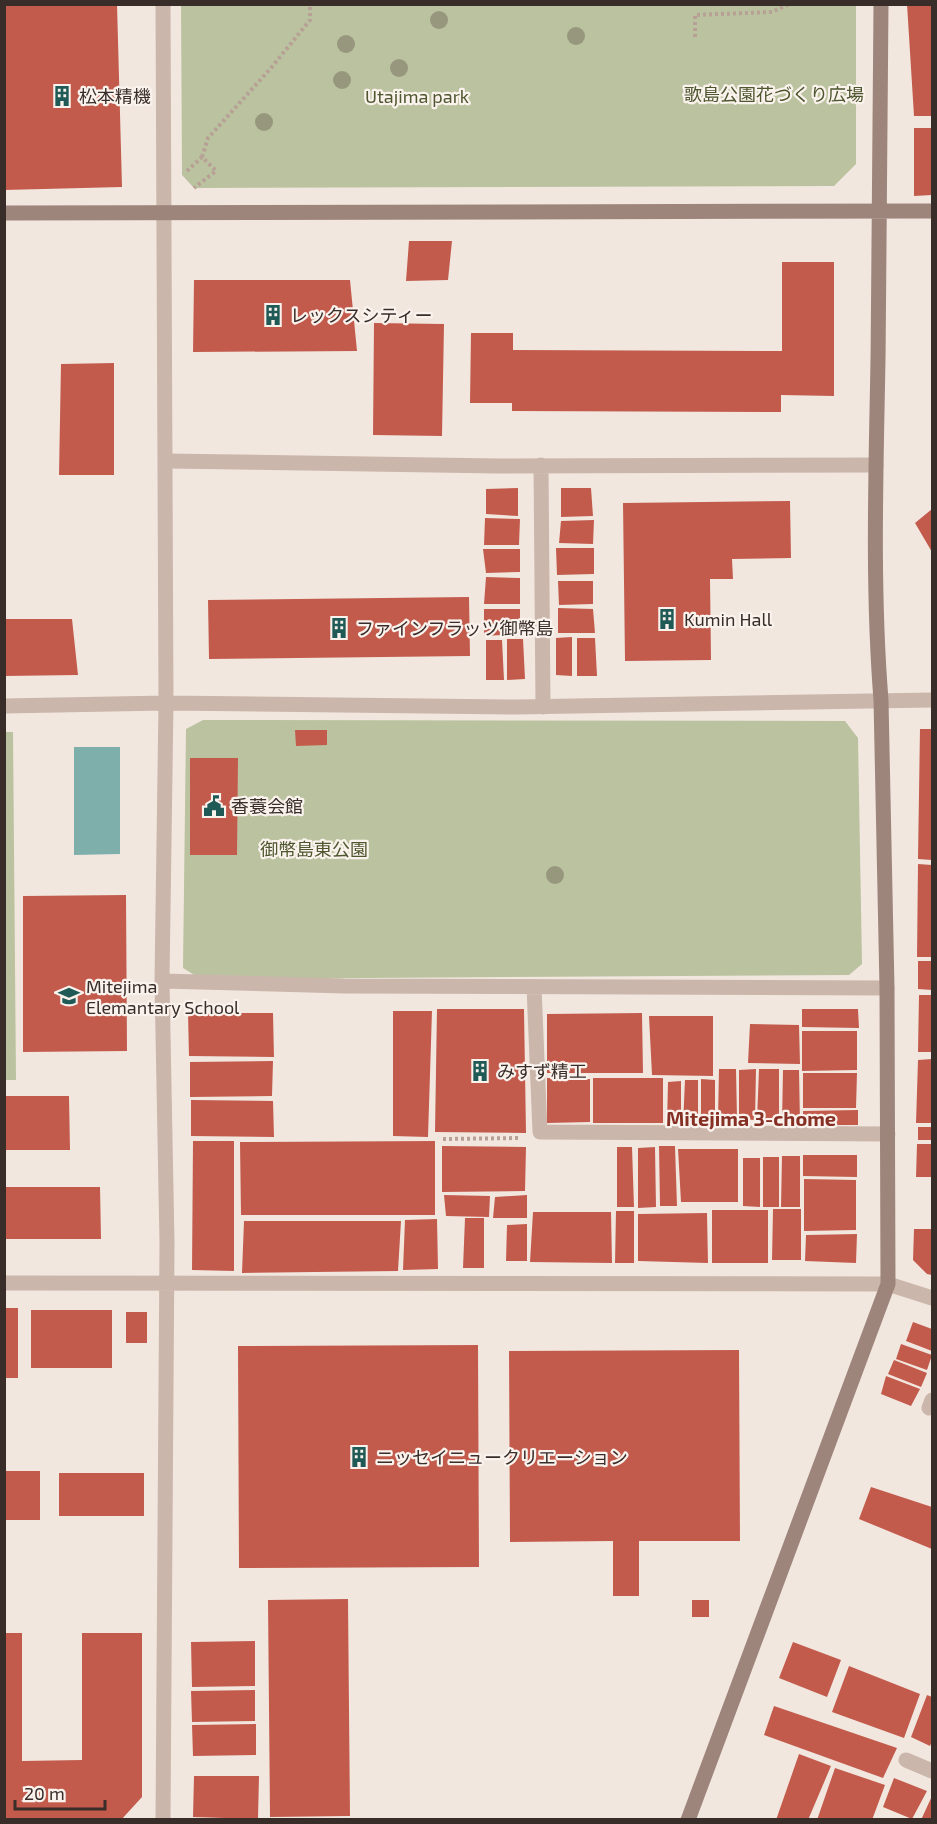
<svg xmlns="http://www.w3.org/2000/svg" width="937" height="1824" font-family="'Exo 2','Noto Sans JP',sans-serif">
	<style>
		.green { fill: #bac29f }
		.water { fill: #7fafab }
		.building { fill: #c35b4d }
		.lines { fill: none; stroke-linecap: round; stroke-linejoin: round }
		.path { stroke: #b7a095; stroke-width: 4; stroke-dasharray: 3 3; stroke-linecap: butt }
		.lane { stroke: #cbb6ab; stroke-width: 15 }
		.street { stroke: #cbb6ab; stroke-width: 15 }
		.secondary { stroke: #9e857c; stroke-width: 15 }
		.tree { fill: #97977e }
		.labels { text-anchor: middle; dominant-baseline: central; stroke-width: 4.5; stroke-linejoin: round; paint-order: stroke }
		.park-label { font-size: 18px; fill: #4d562e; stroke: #faf2ec }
		.poi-label { font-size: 18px; fill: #392d2a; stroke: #faf2ec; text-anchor: start }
		.neighbourhood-label { font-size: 20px; font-weight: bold; fill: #863025; stroke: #faf2ec }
	</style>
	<rect width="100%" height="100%" fill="#f2e7df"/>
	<path class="green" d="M181 5H856V164L834 186 194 188 182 175Z
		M203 720 845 721 858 738 862 964 849 975 201 979 183 968 186 729Z
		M4 732H13L16 1080H4Z"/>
	<path class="water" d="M74 747H120V854L74 855Z"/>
	<path class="building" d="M4 4H117L122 187 4 190Z
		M907 4H932V116H914Z
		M914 128H932V195L914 196Z
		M409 241H452L448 280 406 281Z
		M782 262H834V396L781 395V412L512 411V403H470L471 333H513V350L782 351Z
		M194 280H350L357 351 193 352Z
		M374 323 444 324 442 436 373 435Z
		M114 363V475H59L61 364Z
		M518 488V516L486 514V489Z
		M561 488H591L593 516 561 517Z
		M790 501 791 558 732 559 733 579H710L711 660 625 661 623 503Z
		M932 509V552L915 523Z
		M485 518 520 519 519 545H484Z
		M594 520 593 544 559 543 561 521Z
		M556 548H594V574L557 575Z
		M483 549H520V572L486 573Z
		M486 577 520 578V604H484Z
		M558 581H593V604L559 605Z
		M469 597 470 656 209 659 208 600Z
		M558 608 593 609 595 633H558Z
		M484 609H520V634L484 636Z
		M4 619H72L78 675 4 676Z
		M572 637V676L556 675V638Z
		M577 638H595L597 676H577Z
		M507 639H523L525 679 507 680Z
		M486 640H502L504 680H486Z
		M920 729H932V860L918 859Z
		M295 730H327V745L296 746Z
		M190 758H238L237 855H190Z
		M918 864 932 865V957H917Z
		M126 895 127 1051 23 1052V896Z
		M918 961H932V990L918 989Z
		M919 995H932V1052H918Z
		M437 1009H524L526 1133 435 1132Z
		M802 1009H858L859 1028 802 1027Z
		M393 1011H432L428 1137 393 1136Z
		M188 1013H273L274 1057 189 1056Z
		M642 1013 643 1073H547V1014Z
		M649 1016H713V1076L652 1075Z
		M750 1024 799 1025 800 1064 748 1063Z
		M802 1031H857V1070L802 1071Z
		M932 1059V1123H916L918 1060Z
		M273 1061 272 1096 190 1097V1062Z
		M719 1069H736L737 1119 718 1120Z
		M756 1069 755 1120 739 1119V1070Z
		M759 1069H779V1120H757Z
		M783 1070H799L800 1123H782Z
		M803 1073H857L856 1108H803Z
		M547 1078 590 1079V1122L547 1123Z
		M593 1078H663V1123H593Z
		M701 1079 715 1080V1125L701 1126Z
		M685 1080H698V1125H683Z
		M681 1081V1124H667L668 1082Z
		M4 1096H69L70 1150H4Z
		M191 1100 273 1101 274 1137 191 1136Z
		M858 1110V1125H803V1111Z
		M918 1127H932V1140H918Z
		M193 1141H234V1271L192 1270Z
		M435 1141V1215H241L240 1142Z
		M917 1144H932V1177H916Z
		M442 1146 526 1147 525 1191 442 1192Z
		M659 1146H675L677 1206H660Z
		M617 1147H632L634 1207H617Z
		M655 1147 656 1207 638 1208V1148Z
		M678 1149H738V1202H681Z
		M803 1155H857V1177L803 1176Z
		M782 1156H800V1207H781Z
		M763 1157H779V1207H763Z
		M743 1158H760V1207L743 1206Z
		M804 1179 856 1180V1230L804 1231Z
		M4 1187H100L101 1239H4Z
		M444 1195 490 1196 489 1217 446 1216Z
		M527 1195V1218H493L495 1197Z
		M773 1209H801V1260H772Z
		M712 1210H768V1263H712Z
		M616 1211H634V1263H615Z
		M533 1212H611L612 1263 530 1262Z
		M707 1213 708 1263 638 1261V1214Z
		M465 1218H484V1268H463Z
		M437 1219 438 1269 403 1270 405 1220Z
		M244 1221H401L398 1271 242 1273Z
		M527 1224V1261H506L507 1225Z
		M914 1229H932V1275L927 1274 913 1260Z
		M857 1234 856 1263 805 1261 806 1235Z
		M4 1308H18V1378H4Z
		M31 1310H112V1368H31Z
		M126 1312H147V1343H126Z
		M913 1322 932 1329V1351L906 1341Z
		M901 1344 932 1355 927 1370 896 1359Z
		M478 1345 479 1567 239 1568 238 1346Z
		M739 1350 740 1541H639V1596H613V1541L510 1542 509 1351Z
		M894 1360 927 1373 921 1387 888 1374Z
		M886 1376 920 1389 911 1406 881 1394Z
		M4 1471H40V1520H4Z
		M59 1473H144V1516H59Z
		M871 1487 932 1507V1549L859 1519Z
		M348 1599 350 1816 270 1817 268 1600Z
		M692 1600H709V1617H692Z
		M4 1633H22V1761L82 1760V1633H142V1797L121 1820H4Z
		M255 1641V1686L192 1687 191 1642Z
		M793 1642 841 1660 827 1697 779 1678Z
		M849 1666 920 1694 904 1738 832 1712Z
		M255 1690V1721L192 1722 191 1691Z
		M927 1695 932 1697V1741L930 1746 911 1737Z
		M774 1706 897 1748 883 1778 764 1735Z
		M256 1724V1755L193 1756 192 1725Z
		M799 1754 831 1766 808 1820H776Z
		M835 1768 885 1785 872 1820H817Z
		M194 1776H259L258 1819 193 1817Z
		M894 1778 927 1791 912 1819 883 1807Z
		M932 1796V1820H921Z"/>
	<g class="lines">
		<path class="path" d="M695 37V15L772 12 789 4
			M202 157 208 138 271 68 310 20V4
			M187 171 202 157 216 171 194 188
			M443 1139 520 1138"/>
		<path class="lane" d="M166 461 498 466 876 465
			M541 465 543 707
			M906 1760 932 1771"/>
		<path class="street" d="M4 706 166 703 517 707 932 700
			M162 981 344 986 887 988
			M534 987 540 1132 888 1134
			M4 1283 888 1284 932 1298
			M929 1408 932 1400
			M163 1820 167 1243 162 981 166 703 163 4"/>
		<path class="secondary" d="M4 213 932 211
			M688 1820 888 1284 887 988 881 700C872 587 876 473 878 359 880 241 881 123 881 4"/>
	</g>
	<g class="tree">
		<circle cx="439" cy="20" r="9"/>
		<circle cx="576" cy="36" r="9"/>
		<circle cx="346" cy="44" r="9"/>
		<circle cx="399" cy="68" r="9"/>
		<circle cx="342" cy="80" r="9"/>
		<circle cx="264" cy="122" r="9"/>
		<circle cx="555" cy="875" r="9"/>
	</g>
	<defs>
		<symbol id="building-bare" viewBox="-9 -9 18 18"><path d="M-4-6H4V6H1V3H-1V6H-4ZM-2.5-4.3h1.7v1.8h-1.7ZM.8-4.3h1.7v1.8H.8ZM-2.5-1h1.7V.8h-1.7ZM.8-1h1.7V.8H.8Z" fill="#205a56" stroke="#faf2ec" stroke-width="2.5" paint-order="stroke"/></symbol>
		<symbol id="civic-bare" viewBox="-9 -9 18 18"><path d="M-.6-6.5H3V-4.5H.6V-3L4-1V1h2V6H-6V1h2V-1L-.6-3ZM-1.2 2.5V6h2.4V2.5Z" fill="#205a56" stroke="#faf2ec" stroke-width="2.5" paint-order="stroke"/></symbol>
		<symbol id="school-bare" viewBox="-9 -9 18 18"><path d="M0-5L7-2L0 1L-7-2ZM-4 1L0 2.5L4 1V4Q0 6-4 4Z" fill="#205a56" stroke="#faf2ec" stroke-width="2.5" paint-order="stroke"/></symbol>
	</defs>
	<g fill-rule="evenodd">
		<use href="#building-bare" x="47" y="81" width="30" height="30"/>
		<use href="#building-bare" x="258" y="300" width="30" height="30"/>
		<use href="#building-bare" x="652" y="604" width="30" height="30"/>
		<use href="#building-bare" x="324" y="613" width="30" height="30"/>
		<use href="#civic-bare" x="199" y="791" width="30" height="30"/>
		<use href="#school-bare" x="54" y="981" width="30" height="30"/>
		<use href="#building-bare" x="465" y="1056" width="30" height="30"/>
		<use href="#building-bare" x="344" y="1442" width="30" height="30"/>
	</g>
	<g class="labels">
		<g class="park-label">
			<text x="774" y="94">歌島公園花づくり広場</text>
			<text x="417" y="96">Utajima park</text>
			<text x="314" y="849">御幣島東公園</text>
		</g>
		<g class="poi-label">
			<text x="79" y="96">松本精機</text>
			<text x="290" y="315">レックスシティー</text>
			<text x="684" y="619">Kumin Hall</text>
			<text x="356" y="628">ファインフラッツ御幣島</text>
			<text x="231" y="806">香蓑会館</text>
			<text x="86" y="986">Mitejima<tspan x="86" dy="21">Elemantary School</tspan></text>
			<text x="497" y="1071">みすず精工</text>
			<text x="376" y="1457">ニッセイニュークリエーション</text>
		</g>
		<g class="neighbourhood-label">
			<text x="751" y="1118">Mitejima 3-chome</text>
		</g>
	</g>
	<rect width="937" height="1824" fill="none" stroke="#392d2a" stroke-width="12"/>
	<path d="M15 1800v9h90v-9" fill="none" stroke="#392d2a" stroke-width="3"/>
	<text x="24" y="1800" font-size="18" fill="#392d2a" stroke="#faf2ec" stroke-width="4.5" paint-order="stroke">20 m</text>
</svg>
